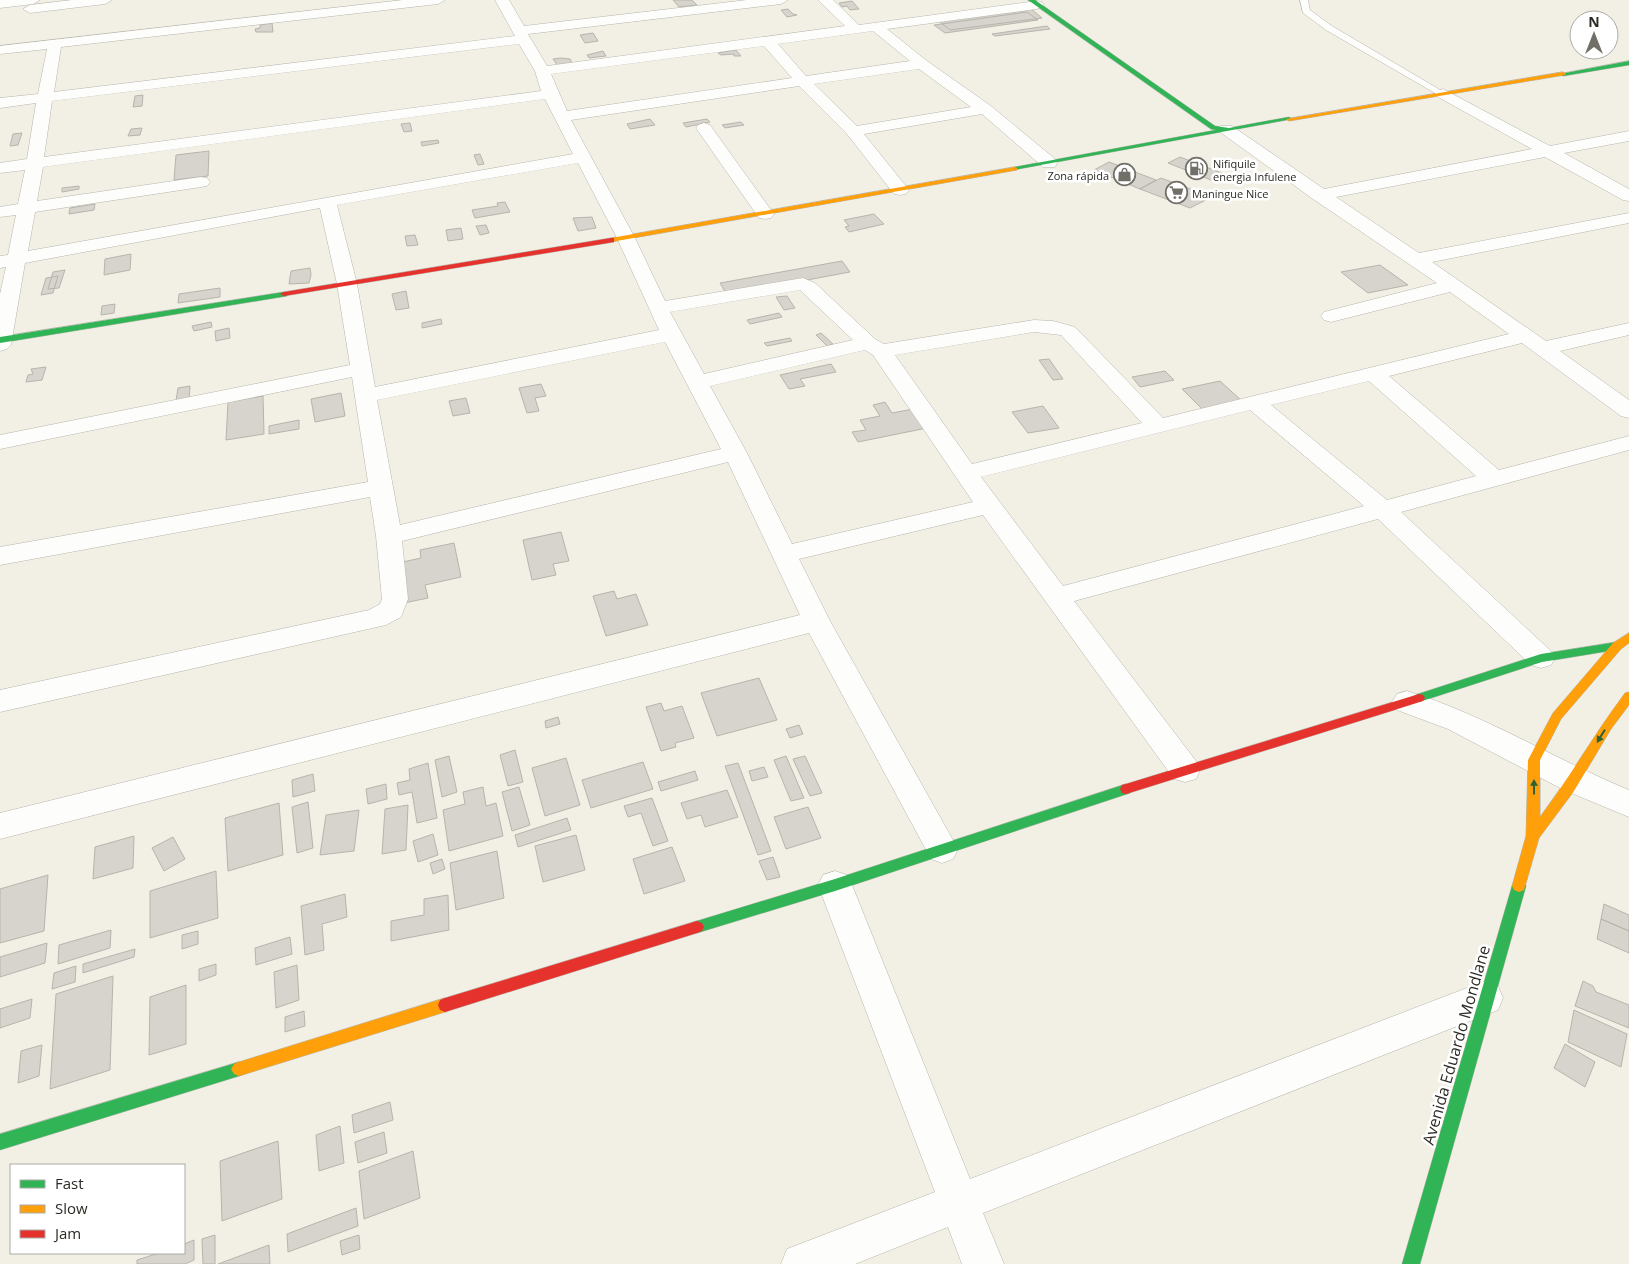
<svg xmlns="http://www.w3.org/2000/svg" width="1629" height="1264" font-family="'Open Sans',sans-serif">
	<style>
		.building { fill: #d6d4cc; stroke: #b6b4ac }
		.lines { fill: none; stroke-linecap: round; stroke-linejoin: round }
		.lane-casing { stroke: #b7b5ad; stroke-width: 1 }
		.street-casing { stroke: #b7b5ad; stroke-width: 1 }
		.fast-casing { stroke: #b7b5ad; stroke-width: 1 }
		.slow-casing { stroke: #b7b5ad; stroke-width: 1 }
		.jam-casing { stroke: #b7b5ad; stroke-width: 1 }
		.lane { fill: #fdfdfb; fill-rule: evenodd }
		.street { fill: #fdfdfb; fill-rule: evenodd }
		.fast { fill: #30b455; fill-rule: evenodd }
		.slow { fill: #ff9f0a; fill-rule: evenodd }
		.jam { fill: #e5322d; fill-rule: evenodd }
		.oneway { fill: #2d6137 }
		.labels { text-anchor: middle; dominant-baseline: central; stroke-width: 5; stroke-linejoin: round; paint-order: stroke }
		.far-poi-label { font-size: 11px; fill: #2b2a23; stroke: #fff; text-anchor: start }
		.near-street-label { font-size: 16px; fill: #2b2a23; stroke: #fff }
	</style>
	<rect width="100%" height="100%" fill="#f2f0e5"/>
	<path class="building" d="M673 0H692L697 5 679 7Z
		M852 1 859 9 850 10 847 6 842 7 839 3Z
		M788 9 793 14 797 15 787 17 781 10Z
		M1031 9 1042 18 950 30 939 21Z
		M1027 12 1038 20 945 33 934 25Z
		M272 23 273 32H256L255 29 260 28V25Z
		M1047 26 1050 29 995 36 992 34Z
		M593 33 598 41 585 43 580 35Z
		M736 50 741 56H734V54L721 55 718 53Z
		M603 51 606 56 589 58 587 55Z
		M561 58 570 59 573 64 558 66 553 59Z
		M143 95 142 106 133 107 135 96Z
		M650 119 655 125 630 129 627 124Z
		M707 119 710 122 686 127 683 123Z
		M741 122 744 125 725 128 722 125Z
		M410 123 412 131 404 132 401 124Z
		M142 128 140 135 128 136 131 129Z
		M22 133 18 145 10 146 13 134Z
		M438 140 439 143 422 146 421 142Z
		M209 151 208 176 174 180 176 155Z
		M480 154 484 164 478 165 474 155Z
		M1180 157 1227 175 1216 182 1168 163Z
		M1109 162 1156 180 1140 189 1094 170Z
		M1161 178 1212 197 1190 208 1140 189Z
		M79 186V189L62 192V188Z
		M505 202 510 212 475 218 472 210 498 206 497 203Z
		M95 204 94 210 69 214 70 208Z
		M874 214 884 224 849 232 845 227 849 226 844 220Z
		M592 217 596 228 578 231 573 218Z
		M486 225 489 233 480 235 476 226Z
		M461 228 463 239 448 241 446 230Z
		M415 235 418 245 407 246 405 236Z
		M131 254 130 270 104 275 105 259Z
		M842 261 850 272 727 295 720 283Z
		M1380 265 1408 285 1368 293 1341 272Z
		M310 268 311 275 309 283 289 284 291 271Z
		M65 270 59 288 48 289 53 272Z
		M58 276 53 293 41 295 46 278Z
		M220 288V297L178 303 179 294Z
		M406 291 409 308 396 310 392 294Z
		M787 296 795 308 784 310 776 297Z
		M115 304 114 313 101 315 102 306Z
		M779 313 782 317 750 324 747 320Z
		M441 319 442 324 422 328V323Z
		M211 322 212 327 194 331 192 326Z
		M229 328 230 338 216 341 215 331Z
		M821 333 833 344 827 346 816 335Z
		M790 338 792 341 767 346 764 343Z
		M1049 359 1063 379 1053 380 1039 360Z
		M831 364 836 372 800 379 805 386 789 389 780 375Z
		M46 367 42 380 26 382 28 375 33 374 31 369Z
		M1165 371 1174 380 1140 387 1132 377Z
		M1220 381 1242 401 1203 410 1182 389Z
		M541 384 546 396 535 398 539 411 527 413 519 388Z
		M190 386 189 400 176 401 178 388Z
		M341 393 345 416 315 422 311 399Z
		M263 396 264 434 226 440 228 402Z
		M466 398 470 413 453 416 449 401Z
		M885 402 892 413 913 409 927 428 858 442 852 432 866 430 860 420 880 416 873 405Z
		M1043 406 1059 428 1028 433 1012 412Z
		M299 420V429L269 434V426Z
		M561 532 569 561 553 564 556 575 532 580 523 540Z
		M454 543 461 577 425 585 428 598 404 603 398 563 421 558 420 550Z
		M614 591 617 599 636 594 648 625 606 636 593 596Z
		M759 678 777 720 717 736 701 693Z
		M661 703 664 711 682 706 694 738 675 743 676 747 661 751 646 707Z
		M558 717 560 724 546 728 545 721Z
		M799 725 803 734 790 738 786 729Z
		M515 750 523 782 508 786 500 755Z
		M449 756 457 792 442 797 435 760Z
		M786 756 804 798 791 801 774 760Z
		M805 756 822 793 810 796 793 759Z
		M566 758 580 805 545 816 532 768Z
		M643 762 653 789 591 808 582 780Z
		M428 763 437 818 417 823 412 792 399 795 397 783 410 780 409 769Z
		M738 763 771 851 758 855 725 766Z
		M764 767 768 777 752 781 749 771Z
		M695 771 698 780 661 791 658 782Z
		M313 774 315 791 293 797 292 780Z
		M386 784 387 799 368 804 366 789Z
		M483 787 486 806 496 803 503 836 449 851 443 810 465 804 463 792Z
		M519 787 530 825 512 831 502 792Z
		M727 790 738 817 705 827 701 815 687 819 681 803Z
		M652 798 668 841 653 846 641 813 628 817 624 806Z
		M308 802 313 848 297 853 292 807Z
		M279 803 283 855 228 871 225 818Z
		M408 805 406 850 382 854 385 809Z
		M808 807 821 838 786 849 774 817Z
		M359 810 354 851 320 855 326 815Z
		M567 818 571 830 518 847 515 835Z
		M433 834 438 855 418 862 413 841Z
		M576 835 585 870 543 882 535 846Z
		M134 836 133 868 93 879 95 847Z
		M173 837 185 859 164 871 152 848Z
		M672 847 685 881 644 894 633 859Z
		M497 851 504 898 456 910 450 863Z
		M773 857 780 877 767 880 759 861Z
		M442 859 445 869 433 874 430 863Z
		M216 871 218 918 150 938V891Z
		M48 875 44 931 0 943V889Z
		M345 894 347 917 322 924 324 950 305 955 301 906Z
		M448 895 449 930 391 941V921L424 915V899Z
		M1604 904 1629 915V931L1601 919Z
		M1601 919 1629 931V953L1597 939Z
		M111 930 110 948 58 964 59 945Z
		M198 931V944L182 949V935Z
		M290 937 292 954 256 965 255 948Z
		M47 943 45 963 0 977V957Z
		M135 949 134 957 83 973V964Z
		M216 964V975L199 981V969Z
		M297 965 299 1000 276 1008 274 972Z
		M76 966 75 982 52 989 54 973Z
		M113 976 110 1070 50 1089 56 994Z
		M1583 981 1593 986 1596 992 1629 1005V1028L1575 1006Z
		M186 985V1044L149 1055 150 997Z
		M32 999 30 1018 0 1028V1009Z
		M1574 1010 1627 1034 1621 1067 1568 1042Z
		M304 1011 305 1026 285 1032V1017Z
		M1565 1044 1595 1062 1585 1087 1554 1068Z
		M42 1045 39 1076 18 1083 21 1051Z
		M390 1102 393 1120 354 1133 352 1115Z
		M340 1126 344 1163 319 1171 316 1135Z
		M384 1132 387 1153 358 1163 355 1142Z
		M278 1141 282 1199 222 1221 220 1161Z
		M413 1151 420 1198 364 1219 359 1171Z
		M356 1208 358 1226 288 1252 287 1234Z
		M215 1235V1264H203L202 1239Z
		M359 1235 360 1249 342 1255 340 1241Z
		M194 1240V1260L185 1264H137V1260L159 1253H184V1244Z
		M269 1245 270 1264H218Z"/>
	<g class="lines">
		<defs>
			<path id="lane" d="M1300 0H1308L1310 10 1332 26 1447 94 1440 96 1326 30 1303 13Z"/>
			<path id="street" d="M0 0H40L33 4 0 8Z
				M72 0H112L105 4 30 13 23 9 30 5Z
				M403 0H445L438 4 61 47 54 92 515 36 495 0H509L524 26 747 0H788L781 4 528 34 547 66 845 26 818 0H833L859 25 1037 1 1042 2 1044 5 1037 9 887 29 927 61 991 106 1055 159 1057 163 1055 167H1043L982 114 864 134 909 190 906 194 900 195 894 194 847 134 799 86 571 120 635 238 665 301 803 278 815 283 875 339 884 344 1034 320 1053 321 1075 327 1163 418 1509 334 1450 292 1331 322 1324 320 1321 316 1324 312 1437 283 1313 199 1220 132 1218 129 1220 126H1232L1324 189 1532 149 1438 97 1435 94 1438 91 1443 89 1550 146 1629 131V141L1564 153 1629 189V201L1623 200 1545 157 1336 197 1419 253 1629 213V223L1432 262 1546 341 1629 323V335L1560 351 1629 400V418L1621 416 1522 343 1389 376 1499 470 1629 436V450L1401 512 1551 651 1555 658 1551 665 1541 668 1531 665 1378 519 1074 601 1196 761 1200 770 1196 779 1185 782 1174 779 983 515 799 559 830 621 958 849 953 859 942 863 931 859 809 633 0 839V813L800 615 728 462 402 541 408 599 401 617 386 625 0 712V690L369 610 380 604 382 599 376 536 370 497 0 565V547L368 482 352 377 0 449V435L350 365 337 284 320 208 25 263 11 345 7 349 0 351V294L6 267 0 268V256L8 255 16 215 0 217V207L18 204 25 170 0 173V163L27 159 36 103 0 108V98L38 94 47 49 0 54V46ZM873 31 910 61 806 76 778 44ZM519 44 535 71 541 91 44 157 52 101ZM764 46 792 78 567 111 551 74ZM919 69 971 107 857 126 814 84ZM545 99 573 154 28 251 35 212 201 187 207 186 210 182 207 178 201 177 37 201 43 167ZM578 163 617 238 659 330 375 387 357 284 337 205ZM800 290 853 340 704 374 670 312ZM1034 332 1061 335 1142 423 972 464 895 355ZM665 342 721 449 400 525 377 400ZM865 350 873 355 973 502 792 544 747 453 710 386ZM1369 381 1476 476 1387 500 1271 405ZM1250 410 1364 506 1063 586 981 477Z
				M704 123 710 125 771 210 774 214 771 218 765 219 759 218 696 128 698 125Z
				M1407 691C1485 715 1554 759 1629 790V817L1564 790 1448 729 1397 710 1392 702 1397 694Z
				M835 871 847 875 852 885 970 1179 1485 981 1498 986 1503 998 1498 1010 983 1213 1004 1264H962L948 1227 855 1264H781L787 1249 935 1192 818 885 823 875Z"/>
			<path id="fast" d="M1028 0H1035L1215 126 1229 128 1289 117 1292 119 1013 170V168L1015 167 1216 130 1211 129Z
				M1629 61V65L1563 76 1560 74Z
				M284 292H287V296L0 343V337Z
				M1617 642 1623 646 1621 649 1542 662 1419 702 1415 701 1413 698 1415 695 1541 654Z
				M1126 784 1130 785 1132 789 1130 793 835 891 697 933 692 931 690 927 692 923 697 921 835 879Z
				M1519 880 1524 882 1526 886 1420 1264H1402L1512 886 1514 882Z
				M239 1062 244 1064 247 1069 244 1074 239 1076 0 1150V1134Z"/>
			<path id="slow" d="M1563 72 1566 74 1565 75 1289 121 1286 119Z
				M1015 167 1017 168V170L611 242 607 240 611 238Z
				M1629 633V643L1621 649 1561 719 1540 760V817C1570 777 1595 733 1625 693L1629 692V705L1611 729 1574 791 1539 838 1524 890 1519 892 1514 890 1512 886 1526 836 1528 760 1553 713 1613 643Z
				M445 998 450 1000 452 1005 450 1010 445 1012 239 1076 234 1074 231 1069 234 1064 239 1062Z"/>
			<path id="jam" d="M611 238H614V242L284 296 280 294 284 292Z
				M1419 694 1423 695 1425 698 1423 701 1126 794 1122 793 1120 789 1122 785 1126 784Z
				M697 921 702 923 704 927 702 931 697 933 445 1012 440 1010 438 1005 440 1000 445 998Z"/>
		</defs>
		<use href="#lane" class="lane-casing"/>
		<use href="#street" class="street-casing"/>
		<use href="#fast" class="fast-casing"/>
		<use href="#slow" class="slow-casing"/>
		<use href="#jam" class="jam-casing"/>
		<use href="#lane" class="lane"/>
		<use href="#street" class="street"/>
		<use href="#fast" class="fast"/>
		<use href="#slow" class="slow"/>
		<use href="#jam" class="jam"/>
	</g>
	<defs><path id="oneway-solid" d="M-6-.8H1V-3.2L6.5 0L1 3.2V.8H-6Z" transform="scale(1.25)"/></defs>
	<g class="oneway">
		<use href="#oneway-solid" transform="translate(1601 736) rotate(122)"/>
		<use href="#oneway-solid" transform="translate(1534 787) rotate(-90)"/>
	</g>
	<defs>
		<symbol id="fuel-ring" viewBox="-11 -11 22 22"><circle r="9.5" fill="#fff" stroke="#716f67" stroke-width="1.5"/><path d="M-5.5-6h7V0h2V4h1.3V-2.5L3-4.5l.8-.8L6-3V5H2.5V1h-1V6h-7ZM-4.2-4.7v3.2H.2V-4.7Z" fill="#716f67"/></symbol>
		<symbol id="shop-ring" viewBox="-11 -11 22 22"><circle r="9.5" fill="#fff" stroke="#716f67" stroke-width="1.5"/><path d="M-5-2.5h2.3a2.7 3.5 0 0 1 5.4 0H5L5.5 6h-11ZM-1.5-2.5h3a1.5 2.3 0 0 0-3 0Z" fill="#716f67"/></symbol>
		<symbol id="supermarket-ring" viewBox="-11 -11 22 22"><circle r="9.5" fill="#fff" stroke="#716f67" stroke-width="1.5"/><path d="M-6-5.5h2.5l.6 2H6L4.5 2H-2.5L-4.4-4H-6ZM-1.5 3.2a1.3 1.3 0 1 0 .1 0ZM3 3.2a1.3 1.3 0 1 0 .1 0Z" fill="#716f67"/></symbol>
	</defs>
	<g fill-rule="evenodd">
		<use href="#fuel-ring" x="1184" y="156" width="25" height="25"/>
		<use href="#shop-ring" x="1112" y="162" width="25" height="25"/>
		<use href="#supermarket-ring" x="1164" y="180" width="25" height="25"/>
	</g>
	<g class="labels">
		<g class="far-poi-label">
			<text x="1213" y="163">Nifiquile<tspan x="1213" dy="13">energia Infulene</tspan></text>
			<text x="1109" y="175" text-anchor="end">Zona rápida</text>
			<text x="1192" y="193">Maningue Nice</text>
		</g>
		<g class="near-street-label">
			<text transform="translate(1456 1045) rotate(-74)">Avenida Eduardo Mondlane</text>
		</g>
	</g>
	<rect x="10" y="1164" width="175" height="90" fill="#ffffff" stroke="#aaaaa7"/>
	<rect x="20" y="1180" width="25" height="8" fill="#30b455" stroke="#aaaaa7"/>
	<text x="55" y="1189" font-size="15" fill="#2b2a23">Fast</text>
	<rect x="20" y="1205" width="25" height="8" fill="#ff9f0a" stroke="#aaaaa7"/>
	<text x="55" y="1214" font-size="15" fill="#2b2a23">Slow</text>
	<rect x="20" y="1230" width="25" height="8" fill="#e5322d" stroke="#aaaaa7"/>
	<text x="55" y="1239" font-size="15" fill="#2b2a23">Jam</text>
	<g transform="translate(1594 35)"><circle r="24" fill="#ffffff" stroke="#aaaaa7"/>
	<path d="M0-4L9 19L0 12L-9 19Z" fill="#716f67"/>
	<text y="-8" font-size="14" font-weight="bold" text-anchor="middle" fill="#2b2a23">N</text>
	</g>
</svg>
